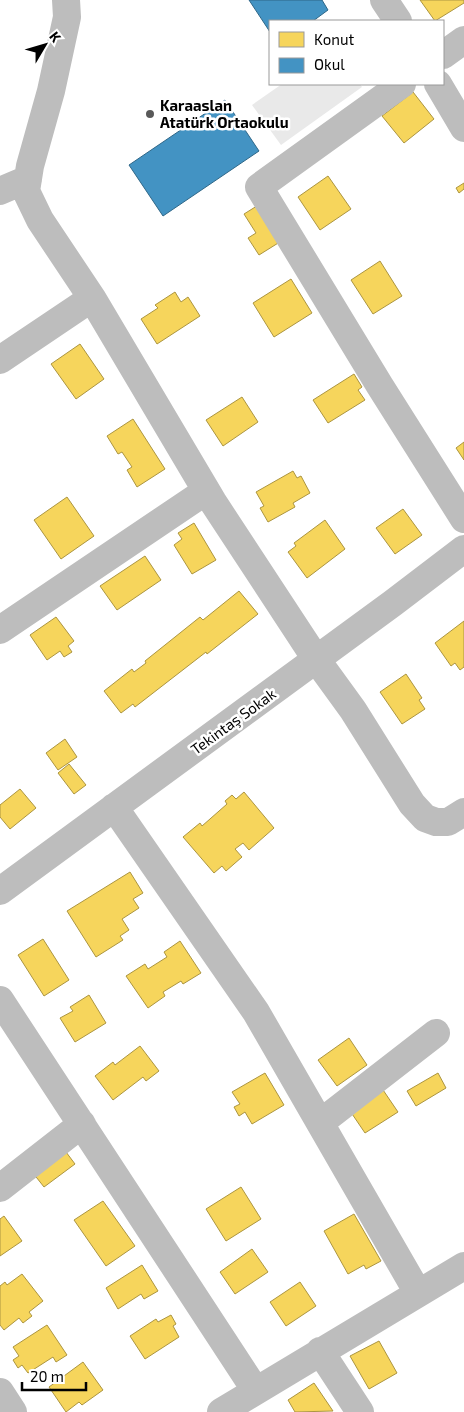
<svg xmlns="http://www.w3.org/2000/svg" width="464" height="1412" font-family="'Exo 2',sans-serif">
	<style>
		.green { fill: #e9e9e9 }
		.homes { fill: #f6d55c; stroke: #ac9540 }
		.schools { fill: #4393c3; stroke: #2f6788 }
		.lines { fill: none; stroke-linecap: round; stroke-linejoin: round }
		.minor { stroke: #bdbdbd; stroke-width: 28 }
		.poi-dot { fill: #595959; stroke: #fff; stroke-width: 2 }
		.labels { text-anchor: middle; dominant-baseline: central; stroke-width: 5; stroke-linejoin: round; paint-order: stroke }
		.poi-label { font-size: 15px; font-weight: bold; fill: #000; stroke: #fff; text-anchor: start }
		.street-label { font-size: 15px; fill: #000; stroke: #fff }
	</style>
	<rect width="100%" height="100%" fill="#fff"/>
	<path class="green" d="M282 84H360L362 87 281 145 252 105Z"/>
	<path class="homes" d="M420 0H464V3L435 21Z
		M413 92 434 119 404 143 382 116Z
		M328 176 351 209 320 230 298 197Z
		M464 183V189L459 193 456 188Z
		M260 204 283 240 259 255 248 238 256 233 244 214Z
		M380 261 402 296 373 314 351 280Z
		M291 279 312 313 274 337 253 303Z
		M175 292 181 302 188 297 200 316 157 344 141 319 158 308 155 305Z
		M80 344 104 379 76 399 51 364Z
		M354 374 362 387 358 390 365 400 328 423 313 400Z
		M242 397 258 422 223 446 206 420Z
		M133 419 165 469 137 487 127 470 132 467 122 452 118 454 107 436Z
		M464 442V460L456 448Z
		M293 471 297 478 301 476 310 493 293 503 295 507 268 522 260 508 264 506 256 492Z
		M67 497 94 536 61 559 34 520Z
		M403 509 422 535 395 554 376 528Z
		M325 520 345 549 307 578 288 552 296 546 294 543Z
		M194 523 216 560 192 574 174 545 182 539 178 533Z
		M145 556 161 580 117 610 100 586Z
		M239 591 258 614 207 654 206 652 135 707 133 704 121 713 104 691 132 669 134 672 146 663 145 661 200 617 203 620Z
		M56 617 74 641 68 646 72 652 64 657 60 651 47 660 30 635Z
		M464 621V667L460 670 455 663 451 666 435 643Z
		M406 674 422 698 419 700 425 709 402 724 380 692Z
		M65 739 77 757 58 770 46 753Z
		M69 764 86 785 74 794 58 773Z
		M20 789 36 808 10 829 0 817V805Z
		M244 792 274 828 249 850 243 843 235 849 242 857 226 871 222 866 214 873 183 837 200 823 202 826 227 804 225 801 232 795 236 799Z
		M130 872 143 893 133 899 139 908 122 919 129 930 120 936 123 940 96 957 67 911Z
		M43 939 69 980 44 996 18 955Z
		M180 941 201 973 183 984 181 981 163 992 165 996 148 1008 126 976 145 964 148 969 167 957 164 952Z
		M89 995 106 1023 75 1042 60 1018 73 1011 70 1007Z
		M349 1038 367 1065 337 1086 318 1060Z
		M140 1046 159 1071 146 1081 143 1077 113 1100 95 1076 113 1062 115 1065Z
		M265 1073 284 1105 252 1124 245 1112 239 1116 234 1107 240 1104 232 1092Z
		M438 1073 446 1088 416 1106 407 1091Z
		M379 1084 398 1112 365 1133 346 1105Z
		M60 1144 75 1164 44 1187 29 1168Z
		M241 1187 261 1219 226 1241 206 1209Z
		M103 1201 135 1246 106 1266 74 1220Z
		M354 1214 381 1261 366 1269 364 1265 348 1274 324 1231Z
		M4 1216 22 1241 0 1256V1219Z
		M252 1249 268 1272 235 1294 220 1272Z
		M142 1265 158 1291 144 1299 141 1294 118 1309 106 1288Z
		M22 1274 43 1301 29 1312 32 1316 23 1323 19 1318 4 1330 0 1325V1286L5 1282 7 1285Z
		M300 1282 316 1306 286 1326 270 1302Z
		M171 1315 176 1324 173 1326 179 1337 145 1359 130 1336 156 1319 158 1322Z
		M47 1325 67 1355 56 1362 53 1357 28 1373 22 1365 18 1368 13 1360 19 1356 13 1347Z
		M379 1341 397 1373 369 1389 350 1356Z
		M83 1362 103 1390 82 1405 79 1402 66 1412 49 1387Z
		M314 1383 333 1411 295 1412 288 1400Z"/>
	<path class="schools" d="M249 0H322L328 10 313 21H270V32Z
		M225 100 259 151 163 216 129 165Z"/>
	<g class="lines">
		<path class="minor" d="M66 0 67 17 51 91 30 166 26 191 40 220 92 298 213 502 316 659 353 710 412 804 425 818 436 822H448L464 812
			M384 0 398 21
			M443 55 464 40
			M402 84 259 187 380 386 464 519
			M438 84 464 128
			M0 191 28 179
			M0 360 92 298
			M0 630 206 491
			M114 807 256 1012 418 1293
			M0 891 393 603 464 549
			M0 1000 256 1391
			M320 1123 436 1033
			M0 1188 82 1124
			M320 1351 360 1412
			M0 1392 13 1412
			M221 1412 464 1266"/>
	</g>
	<circle class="poi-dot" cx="150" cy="114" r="5"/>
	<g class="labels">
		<g class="poi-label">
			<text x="160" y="105">Karaaslan<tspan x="160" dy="17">Atatürk Ortaokulu</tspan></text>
		</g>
		<g class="street-label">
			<text transform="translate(233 721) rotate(-36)">Tekintaş Sokak</text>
		</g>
	</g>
	<rect x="269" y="20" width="175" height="65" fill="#ffffff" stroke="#999999"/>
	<rect x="279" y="32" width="25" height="15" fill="#f6d55c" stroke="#999999"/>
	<text x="314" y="45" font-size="15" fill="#000000">Konut</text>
	<rect x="279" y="58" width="25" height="15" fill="#4393c3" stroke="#999999"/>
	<text x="314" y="70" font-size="15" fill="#000000">Okul</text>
	<g transform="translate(45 45) rotate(52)" stroke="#ffffff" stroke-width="4" paint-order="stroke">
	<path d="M0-4L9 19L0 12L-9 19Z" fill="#000000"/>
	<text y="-8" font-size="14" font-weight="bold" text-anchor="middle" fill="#000000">K</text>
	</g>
	<path d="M22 1382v8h64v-8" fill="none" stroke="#000000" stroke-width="2.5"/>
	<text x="30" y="1382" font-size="15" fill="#000000" stroke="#ffffff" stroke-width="4" paint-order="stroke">20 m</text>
</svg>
